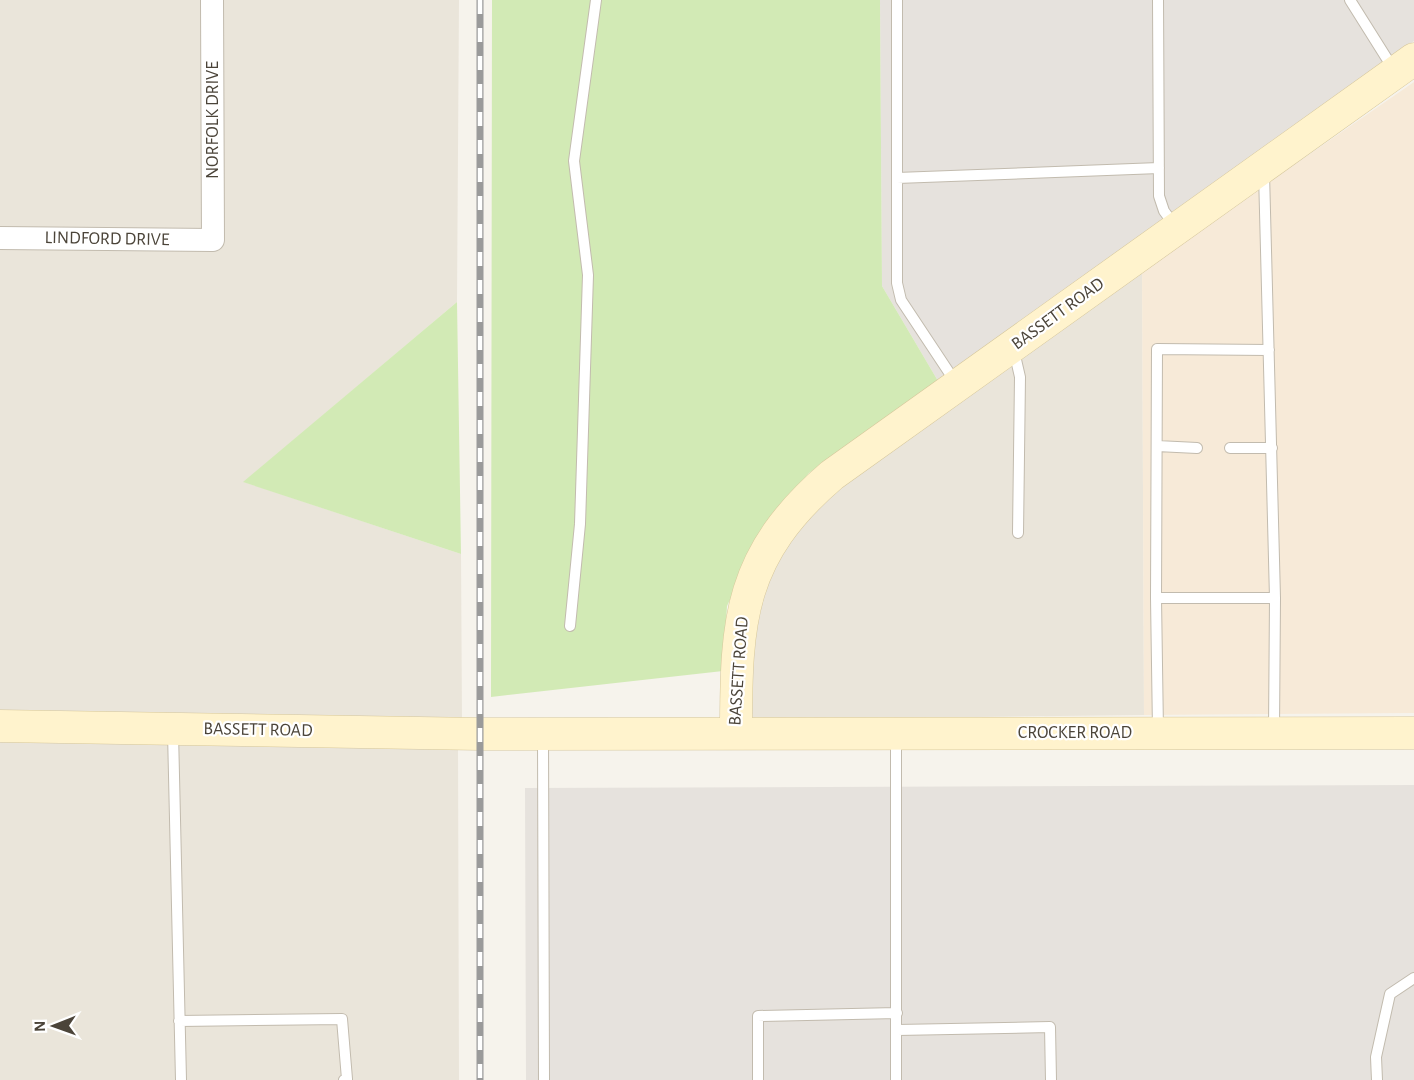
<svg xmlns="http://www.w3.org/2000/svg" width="1414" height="1080" font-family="'Alegreya Sans',sans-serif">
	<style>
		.residential { fill: #eae5da }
		.commercial { fill: #f7ead8 }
		.industrial { fill: #e6e2dd }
		.green { fill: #d2eab5 }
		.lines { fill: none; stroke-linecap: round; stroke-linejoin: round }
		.lane-casing { stroke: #c2bbae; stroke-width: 12 }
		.street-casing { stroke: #c2bbae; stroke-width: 24 }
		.secondary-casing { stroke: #d6c79b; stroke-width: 33 }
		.lane { stroke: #fff; stroke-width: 10 }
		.street { stroke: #fff; stroke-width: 22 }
		.secondary { stroke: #fff3cd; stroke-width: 32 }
		.rail-casing { stroke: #9a9a9a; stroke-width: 7 }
		.rail { stroke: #fff; stroke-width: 4.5; stroke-dasharray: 14; stroke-linecap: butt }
		.labels { text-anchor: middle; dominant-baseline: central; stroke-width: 4.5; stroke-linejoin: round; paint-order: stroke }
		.street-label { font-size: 18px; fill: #4b4439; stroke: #fff }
	</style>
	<rect width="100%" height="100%" fill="#f6f3ec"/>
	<path class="residential" d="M0 0H459L457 302 244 482 461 554 462 722 0 714Z
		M1142 270 1144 715 748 720 760 585 799 523 836 482Z
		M0 739 458 747 459 1080H0Z"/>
	<path class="commercial" d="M1414 82V713L1144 715 1142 270Z"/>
	<path class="industrial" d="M880 0H1414V41L938 381 882 286Z
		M1414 785V1080H526L525 788Z"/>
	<path class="green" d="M492 0H880L882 286 938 381 809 473 764 529 727 606 723 671 491 697Z
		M457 302 461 554 243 482Z"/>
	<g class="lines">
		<defs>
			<path id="lane" d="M897 0V283L901 300 956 383
				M1158 0 1159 196 1164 211 1175 226
				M1350 0 1394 70
				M1264 173 1275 598 1274 730
				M897 178 1159 168
				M1014 351 1020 377 1018 533
				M1157 446 1197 448
				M1230 448H1272
				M1156 598 1157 349 1269 350
				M570 626 580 524 588 275 574 161 596 0
				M1158 731 1156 598H1275
				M173 732 181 1080
				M543 735 544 1080
				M896 736V1080
				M179 1021 342 1019 347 1079 344 1080
				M897 1030 1050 1027 1051 1080
				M758 1080V1016L897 1013
				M1377 1080 1376 1057 1390 994 1414 978"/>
			<path id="street" d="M0 238 213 240 212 0"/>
			<path id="secondary" d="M0 726 479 734 1414 733
				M736 733C736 619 739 555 832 475L1414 59"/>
		</defs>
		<use href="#lane" class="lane-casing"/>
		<use href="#street" class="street-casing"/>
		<use href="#secondary" class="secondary-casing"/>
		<use href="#lane" class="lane"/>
		<use href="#street" class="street"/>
		<use href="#secondary" class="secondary"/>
		<defs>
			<path id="rail" d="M480 0V1080"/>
		</defs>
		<use href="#rail" class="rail-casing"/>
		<use href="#rail" class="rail"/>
	</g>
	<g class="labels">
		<g class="street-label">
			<text transform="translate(213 120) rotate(-90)">NORFOLK DRIVE</text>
			<text transform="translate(107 239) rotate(1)">LINDFORD DRIVE</text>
			<text transform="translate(1058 314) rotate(-36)">BASSETT ROAD</text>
			<text transform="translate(739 671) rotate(-86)">BASSETT ROAD</text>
			<text transform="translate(258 730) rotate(1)">BASSETT ROAD</text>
			<text x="1075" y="733">CROCKER ROAD</text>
		</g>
	</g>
	<g transform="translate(54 1026) rotate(269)" stroke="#ffffff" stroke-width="4.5" paint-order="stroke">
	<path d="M0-4.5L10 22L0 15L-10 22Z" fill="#4b4439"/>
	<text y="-9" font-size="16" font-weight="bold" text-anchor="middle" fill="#4b4439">N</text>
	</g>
</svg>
